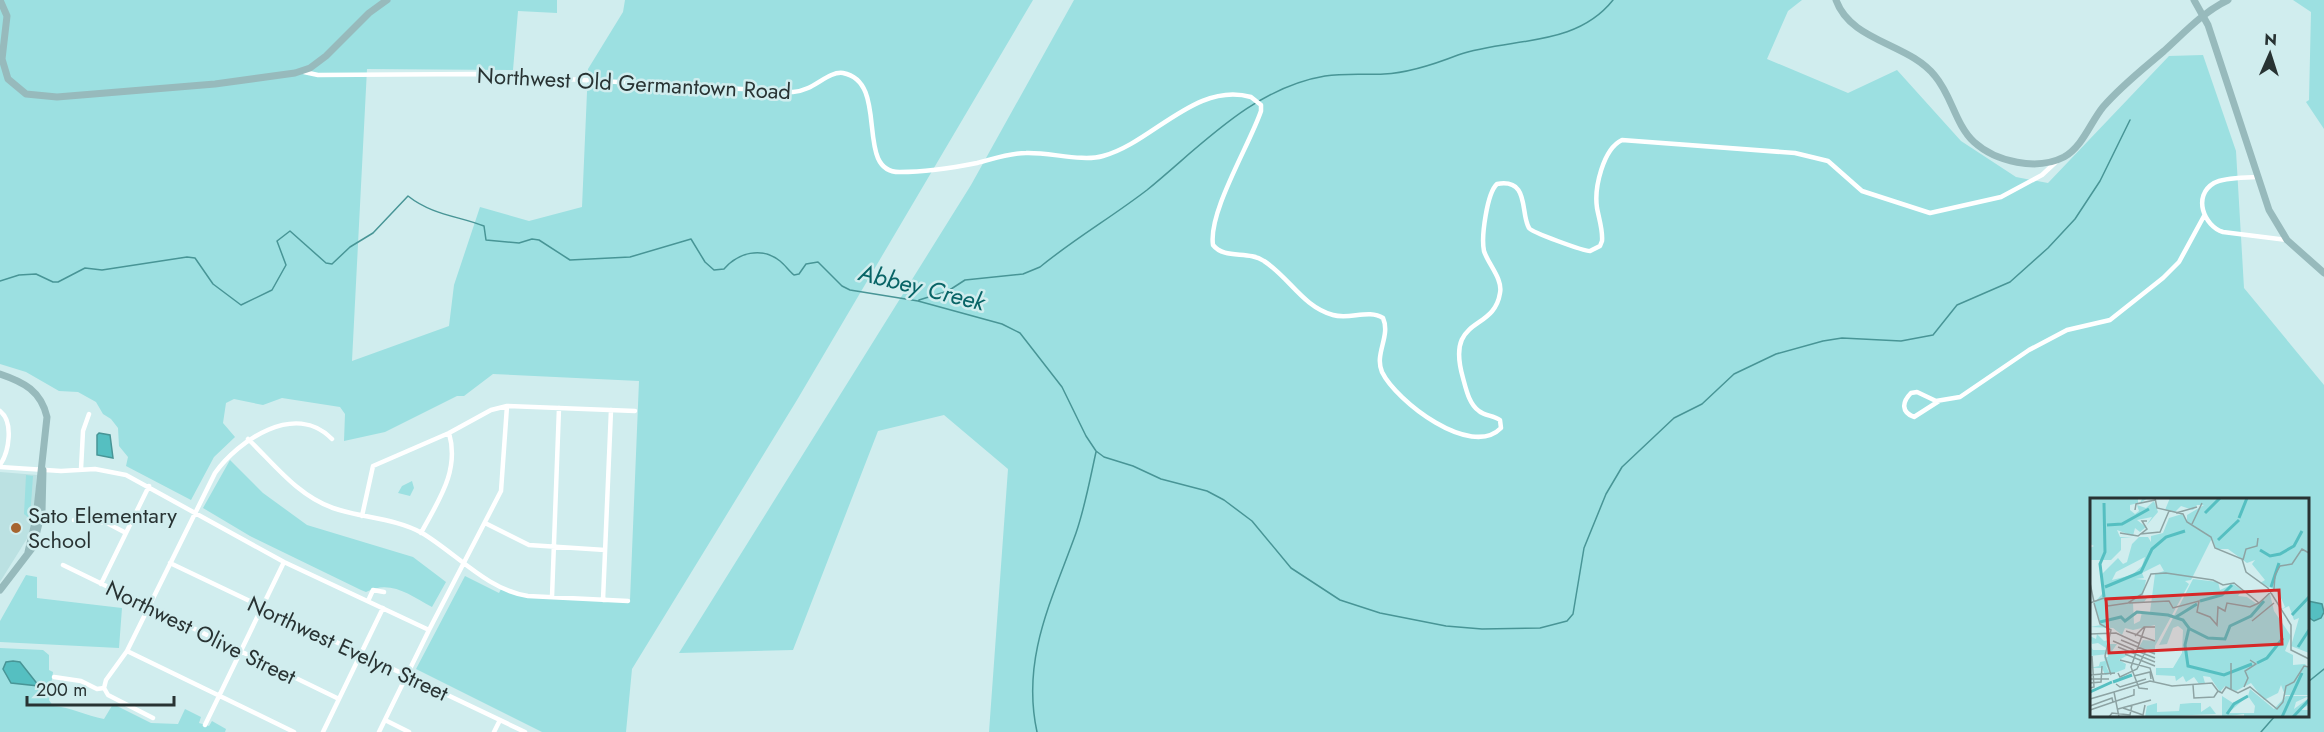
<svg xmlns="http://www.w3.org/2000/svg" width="2324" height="732" font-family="Jost,sans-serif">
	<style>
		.built { fill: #bbe1e2 }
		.green { fill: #9ce0e1; fill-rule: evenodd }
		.water { fill: #55bfc1; stroke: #489596; stroke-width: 1.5 }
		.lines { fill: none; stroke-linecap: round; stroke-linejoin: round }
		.stream { stroke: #489596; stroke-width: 1.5 }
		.minor { stroke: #fff; stroke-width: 4.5 }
		.secondary { stroke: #97babc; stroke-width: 7 }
		.poi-dot { fill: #a66530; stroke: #d0edee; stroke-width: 2 }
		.labels { text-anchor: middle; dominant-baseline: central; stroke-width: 5; stroke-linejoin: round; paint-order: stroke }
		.street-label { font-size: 22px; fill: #283333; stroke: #d0edee }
		.poi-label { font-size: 22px; fill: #283333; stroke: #d0edee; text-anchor: start }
		.water-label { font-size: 24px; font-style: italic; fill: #086466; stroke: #d0edee }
		.inset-river { fill: none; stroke: #55bfc1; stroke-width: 3 }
		.inset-road { fill: none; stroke: #8da3a3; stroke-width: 1.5 }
		.view { fill: #d62828; fill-opacity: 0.15; stroke: #d62828; stroke-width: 3 }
		.inset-edge { fill: none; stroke: #283333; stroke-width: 3 }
	</style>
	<rect width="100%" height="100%" fill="#d0edee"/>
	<path class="built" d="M0 472 37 475 34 513 28 537 0 582Z"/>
	<path class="green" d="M0 0H557V13L518 11 513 70 367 69 352 361 449 326 454 285 480 207 529 221 582 207 588 69 623 12 625 0H1033L797 400 632 669 626 732H542L416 669 465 576 499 593 502 587 517 594 630 600 639 381 493 374 464 396H457L385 432 344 441 345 414 340 407 282 398 263 405 234 399 226 403 223 423 235 437 214 457 191 500 126 466 128 457 119 446 118 428 111 419 103 414 96 402 78 392 59 391 26 372 0 364Z
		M1074 0H1802L1788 11 1767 59 1848 93 1897 70 1961 141 2016 177 2048 183 2169 56 2203 55 2236 151 2244 288 2324 385V732H989L1008 469 944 415 878 431 793 650 679 653 971 185ZM2092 500H2308V716H2092Z
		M2293 0H2324V129L2306 102 2309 100 2311 12Z
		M230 460 263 493 307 525 413 557 446 582 432 607C410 595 390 579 366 592L361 590 250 536 203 508Z
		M26 475 33 476 30 519 24 514Z
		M412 481 414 488 410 496 398 493 402 486Z
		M26 575 37 577V598L122 608 119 648 0 642V621Z
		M0 648 43 650 49 655V670L53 672 49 700 53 706C71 707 86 716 104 719L113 704 151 723 178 724 185 709 201 717 199 723 209 726 212 721 226 729 225 732H0Z"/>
	<path class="water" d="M99 433 110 435 113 458 97 455V435Z
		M2308 601 2322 604 2324 612 2321 618 2314 621 2308 617Z
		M13 661 20 662 39 686 11 683 3 669 6 662Z"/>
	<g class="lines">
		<path class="stream" d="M0 281 19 275 36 274 53 282H58L85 268 102 270 187 257 195 258 213 284 241 305 272 290 286 265 277 241 290 231 326 263 332 264 350 247 373 233 408 196C432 215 458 216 484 226L486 240 519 243 532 239 539 240 570 260 630 257 691 239 705 262 714 270 724 269C738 253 761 246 780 261 785 265 789 271 794 275L799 274 806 264 818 262 842 286 850 290 918 301 1002 324 1020 333 1062 387 1086 436 1096 451 1104 457 1133 466 1161 479 1207 491 1224 500 1252 521 1291 568 1340 600 1380 613 1446 626 1482 629 1540 628 1567 621 1573 614 1584 548 1606 494 1622 467 1674 418 1702 404 1734 374 1776 354 1823 341 1842 338 1901 341 1933 335 1957 305 2010 282 2048 248 2075 219 2100 181 2130 120
			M919 300 948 291 965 280 1023 274 1040 267C1074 239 1112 217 1147 190 1201 146 1253 88 1325 76 1345 73 1364 75 1384 74 1409 73 1435 64 1458 55 1510 37 1575 48 1613 0
			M2308 682 2324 669
			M1037 732C1021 658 1052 600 1076 533 1085 507 1090 479 1096 452
			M2261 732 2275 716"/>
		<path class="minor" d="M304 72 318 75 479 74 793 92C814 91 827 71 843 73 891 82 853 173 900 172 926 172 952 168 977 163 993 159 1009 153 1026 153 1049 152 1082 162 1103 156 1152 143 1196 81 1251 97L1261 105V111C1250 144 1208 212 1213 245 1225 260 1248 250 1264 261 1289 277 1303 307 1333 315 1349 320 1369 309 1383 318 1391 336 1374 354 1382 372 1396 401 1471 459 1501 428L1500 420C1493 415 1485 416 1479 411 1469 404 1466 389 1463 378 1445 315 1494 333 1500 293 1503 279 1488 264 1484 251 1481 237 1487 193 1497 184 1530 178 1520 213 1529 228 1531 232 1583 251 1590 251L1600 246 1602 241C1603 230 1599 219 1597 208 1594 188 1603 149 1622 140L1795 153 1828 161 1862 191 1930 213 2001 197 2042 175 2057 161
			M2256 177C2244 178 2225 177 2214 183 2192 196 2204 226 2223 232L2287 240
			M1939 401 1914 417C1901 412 1902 402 1911 393L1917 392 1936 401 1960 397 2029 350 2067 330 2110 320 2163 278 2179 262 2204 216
			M0 411C14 422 9 452 0 465
			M248 439C274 464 298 496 333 508 362 518 395 518 422 533 456 553 487 590 528 596L628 601
			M0 467 61 471 95 469 126 475 284 562 429 630
			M81 469 83 431 89 414
			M362 516 373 466 449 433 491 410 507 406 635 411
			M74 520 107 523 126 533
			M485 523 529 545 605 550
			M421 533C438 501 460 471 449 433
			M170 563 525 732
			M63 565 339 699
			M101 584 149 486
			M552 597 559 408
			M603 600 611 410
			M368 601 373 590 384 592
			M127 651 294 732
			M54 677 81 681 97 689 104 688
			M104 688 106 680 127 651 215 473C238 441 295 401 332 439
			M104 688 108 695 153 718
			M385 720 409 732
			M205 725 284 562
			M323 732 383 608
			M379 732 429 630 501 491 507 406
			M494 732 500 720"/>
		<path class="secondary" d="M0 0 7 16 2 59 8 79 26 94 57 97 215 84 295 73 310 68 326 56 369 13 387 0
			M1836 0C1851 42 1909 43 1935 76 1952 96 1955 124 1974 142 1996 162 2037 171 2064 157 2083 146 2090 123 2103 107 2121 86 2143 69 2164 51 2184 33 2203 12 2228 0
			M2194 0 2208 25 2269 210 2287 240 2324 273
			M0 374C24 382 41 391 47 417L36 518 28 552
			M0 590 33 547 42 512 43 470"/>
	</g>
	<circle class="poi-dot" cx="16" cy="528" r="6"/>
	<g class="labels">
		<g class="street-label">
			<text transform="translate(634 83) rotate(3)">Northwest Old Germantown Road</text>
			<text transform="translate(201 632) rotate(26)">Northwest Olive Street</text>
			<text transform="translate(348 648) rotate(25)">Northwest Evelyn Street</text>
		</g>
		<g class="poi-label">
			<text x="28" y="515">Sato Elementary<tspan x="28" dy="25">School</tspan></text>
		</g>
		<g class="water-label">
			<text transform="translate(922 287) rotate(14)">Abbey Creek</text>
		</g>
	</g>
	<g transform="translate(2090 498)">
		<rect width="219" height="219" fill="#d0edee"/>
		<path d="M0 0H58L50 5 52 1H48V5L40 7V12L45 16 49 13 47 7 56 10 64 3 68 14 56 28 62 19 47 22 56 29 50 34 45 30 43 38 27 32 30 39H42L31 40V52L21 62H0V50L4 48 0 46ZM80 0H219V155L201 148 209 120 204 122 199 108 190 112 195 109 188 93 170 85 175 82 162 66 165 62 157 65 138 51H126L122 40 101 82 95 83 99 86 65 148V156L49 149 53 142 65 143V127L43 132 35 130 32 137 23 130 0 129 11 127 4 105 13 95 11 77 28 60 33 66 37 64 42 46 49 39H58L61 44V38L73 35 79 20 92 16 97 23V17L114 7H107L103 12 91 8 85 14 75 12ZM55 59 52 68 42 77 22 82 26 74ZM70 66 74 73 65 76 60 114H52L50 123 44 126 43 105 54 104 57 100 53 97 56 82 45 81 54 80 52 75ZM103 81 128 84 130 92 143 86 152 92 148 98 157 99 167 106 180 96 184 113 201 138 195 153 203 157V167L215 166 219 171V197H195L191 187 188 195 174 202 161 185 146 193 135 188 130 194 120 179 113 178 115 185 109 186 104 179 96 184 93 178 86 183 85 178 66 177V170H83L92 155 93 132 88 128 83 130 77 146 69 147ZM7 136 14 143 19 142V136H12H20V140L17 146H27L22 153 38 157 29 162 36 166 35 171 22 176 15 166 20 176 15 177 12 170H0L9 168 10 164 15 163 14 159H18V156L0 158V147L3 152H17L18 146 16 150 8 145 2 146 0 138 6 141ZM160 191 184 211 196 198H219L206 204 204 211 219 200V207L209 212H219V219H154V216L132 219V198L143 205 158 198ZM158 198 165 208 164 215H138ZM67 205V214L89 213 90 206 102 205H111V214L120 208 126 216 55 219 57 208Z" fill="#9ce0e1" fill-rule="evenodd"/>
		<path class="inset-river" d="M115 15 130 0M149 20 157 0M17 27 32 26 59 11M128 42 149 22M170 52 180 58 190 56 204 48 212 33M15 89 51 74 62 51 76 39 95 33M181 89 189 65M14 99 10 66 15 54 14 5M110 103 132 97 142 87M202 117 219 99M86 119 107 106M10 124 31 119 35 123 47 114 78 117 93 122 99 130 95 147 98 168 134 177 162 166M100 131 118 140 135 141 140 128 161 118 174 103M208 149 219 132M167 165 177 160 193 140M23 184 42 177M0 194 22 184M137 216 144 206 158 198M192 219 212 175M203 219 219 202"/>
		<path class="inset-road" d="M65 0 67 10 93 16 97 24 121 39 125 50 152 61 156 74 178 90 201 127V152L219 161M45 12 46 6 65 2M86 15 107 9M102 26 112 5M30 35 48 38 57 31 52 23H57M50 36 70 34 79 13M153 62 156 51 167 48 168 40M0 85 4 104M0 105 14 100 18 108 38 105 52 96 61 76 76 75 123 82 133 87 144 85 169 105 184 91 185 77 190 68 202 66 212 51 219 55M4 105 10 126 21 132 15 158 21 177M39 105 79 103 83 110 109 103 107 114 120 119 127 127 128 109 135 113 137 105 160 109 169 105M162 123 184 105M55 129 41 169 49 190 58 191M36 133 65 143M0 136 26 135 50 146M45 138 54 129H65M31 142 65 156M23 143 44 152M28 149 65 164M47 153 65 160M35 156 65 168M30 162 60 170 64 184M141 165V192M28 175 30 179 47 171 56 152M0 177 25 175M44 178 60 174 61 181M0 181H19M0 185 11 184 12 168M26 186 30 189 56 181M103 187 104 200 124 199 128 193M154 189 158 180 155 173 166 166 160 162M0 190 4 189 2 158M128 193 132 195 136 189 148 195 160 189 187 211 193 204 196 188 204 184 214 168 219 169M24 194 60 183 82 188 122 185 128 193M0 201 24 194 29 219M0 208 22 200 23 204M33 210 53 217 55 207M28 211 61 202M0 212 44 197V191M19 219 22 215 40 217 42 207"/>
		<path class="view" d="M189 92 192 146 19 155 16 101Z"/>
		<rect width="219" height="219" class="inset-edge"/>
	</g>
	<g transform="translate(2270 54) rotate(3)" stroke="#d0edee" stroke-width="4.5" paint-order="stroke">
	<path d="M0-4.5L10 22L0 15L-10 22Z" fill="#283333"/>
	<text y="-9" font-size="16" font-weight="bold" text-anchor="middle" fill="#283333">N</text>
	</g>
	<path d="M27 696v9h147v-9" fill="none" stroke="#283333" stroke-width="3"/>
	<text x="36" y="696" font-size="18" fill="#283333" stroke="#d0edee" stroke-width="4.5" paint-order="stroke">200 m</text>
</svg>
